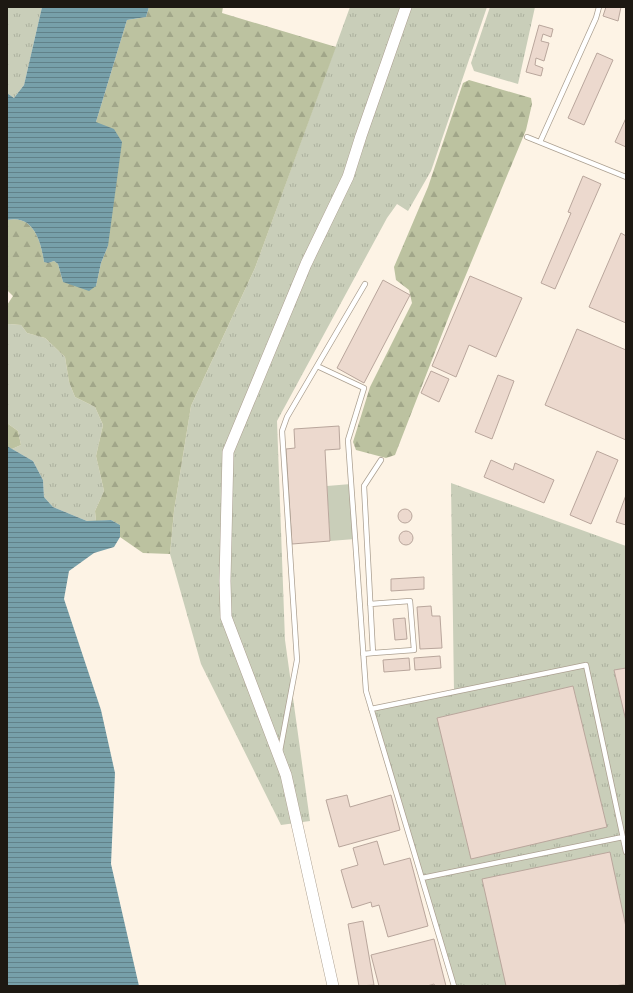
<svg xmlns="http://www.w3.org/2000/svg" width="633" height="993" font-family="Cabin,sans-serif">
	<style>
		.grass { fill: url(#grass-tufts) }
		.forest { fill: url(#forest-firs) }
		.garden { fill: #c9ceb9 }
		.water { fill: url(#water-rules) }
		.building { fill: #ecd9ce; stroke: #b9a69c }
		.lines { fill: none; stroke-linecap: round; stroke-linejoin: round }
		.service-casing { stroke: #aca091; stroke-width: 6 }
		.tertiary-casing { stroke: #aca091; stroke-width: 12 }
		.service { stroke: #fff; stroke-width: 4.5 }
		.tertiary { stroke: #fff; stroke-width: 11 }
	</style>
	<defs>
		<pattern id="grass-tufts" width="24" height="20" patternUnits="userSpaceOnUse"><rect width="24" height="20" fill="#c9ceb9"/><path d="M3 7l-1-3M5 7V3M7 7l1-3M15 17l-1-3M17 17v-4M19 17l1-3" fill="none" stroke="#acb09e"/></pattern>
		<pattern id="forest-firs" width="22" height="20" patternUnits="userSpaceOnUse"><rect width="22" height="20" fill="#bcc2a0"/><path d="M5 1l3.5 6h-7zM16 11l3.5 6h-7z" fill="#a1a689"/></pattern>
		<pattern id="water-rules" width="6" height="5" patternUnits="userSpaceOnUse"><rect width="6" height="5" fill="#77a0aa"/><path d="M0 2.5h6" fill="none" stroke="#618189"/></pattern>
	</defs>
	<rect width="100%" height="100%" fill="#fdf3e5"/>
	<path class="grass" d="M7 7H42L24 85 14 98 7 93Z
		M350 7H487L431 171 408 211 397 204 387 218 277 421 285 640 310 821 281 825 201 664 170 554 174 511 191 406 255 268Z
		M490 7H535L518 84 474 71 471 63Z
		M9 324 21 325 27 333 45 338 65 357 69 382 75 397 95 407 103 425 96 456 104 491 95 511 96 521H87L53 507 44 497 43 480 33 461 12 449 21 445 18 431 7 423V326Z
		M451 483 626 546V986H454L371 709 454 692Z"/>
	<path class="forest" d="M149 7H223L222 13 336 47 255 268 191 406 174 511 170 554 143 553 120 537V525L111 520 96 521 95 511 104 491 96 456 103 425 95 407 75 397 69 382 65 357 45 338 27 333 21 325 9 324 7 326V305L13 296 7 290V220C34 214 41 242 44 262L48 263 54 261 58 264 63 282 96 286 101 263 108 246 96 122 127 20 146 17Z
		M469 80 531 98 532 104 526 130 451 311 395 455 386 458 356 450 353 442 370 387 412 303 409 290 396 280 394 267 428 187 463 83Z
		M7 423 18 431 21 445 12 449 7 446Z"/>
	<path class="garden" d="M351 484 355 539 330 541 327 486Z"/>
	<path class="water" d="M42 7H149L146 17 127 20 96 122 114 129 122 142 108 246 101 263 96 286 89 291 63 282 58 264 54 261 48 263 44 262C41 242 34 214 7 220V93L14 98 24 85Z
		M7 446 33 461 43 480 44 497 53 507 87 521 111 520 120 525V537L114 547 94 553 69 571 64 599 101 710 115 773 111 864 139 986H7Z"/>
	<path class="building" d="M606 7H621L618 21 603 16Z
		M539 25 553 29 551 37 543 34 541 41 549 43 544 61 536 58 535 65 543 68 541 76 526 72Z
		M597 53 613 60 584 125 568 118Z
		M626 118V147L615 142Z
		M583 176 601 184 555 289 541 283 571 213 568 212Z
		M621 233 626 236V323L589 307Z
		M470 276 522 298 496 357 469 345 456 377 432 366Z
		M383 280 410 295 364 383 337 368Z
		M577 329 626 350V440L545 405Z
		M431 371 449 379 439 402 421 393Z
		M498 375 514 381 492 439 475 432Z
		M339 426 340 449 325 450 330 541 292 544 286 449 295 448 294 429Z
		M597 451 618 460 591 524 570 515Z
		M491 460 513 470 515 463 554 480 544 503 484 477Z
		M626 495V525L616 522Z
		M398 516a7 7 0 1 1 14 0a7 7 0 1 1-14 0Z
		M399 538a7 7 0 1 1 14 0a7 7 0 1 1-14 0Z
		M424 577V589L391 591V579Z
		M431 606 432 616H440L442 648 420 649 417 607Z
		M405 618 407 639 395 640 393 619Z
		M440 656 441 668 415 670 414 658Z
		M409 658 410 670 384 672 383 660Z
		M626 668V721L614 670Z
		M573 686 607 827 471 859 437 718Z
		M347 795 350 807 391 795 400 830 339 847 326 800Z
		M377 841 384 865 410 858 428 926 388 937 379 905 372 907 371 902 352 908 341 870 358 865 353 848Z
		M610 852 626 927V984L615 986H506L482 879Z
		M363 921 374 985 359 986 348 924Z
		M434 939 446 986H435L434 984 427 986H379L371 955Z"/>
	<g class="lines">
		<defs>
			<path id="service" d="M527 137 626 177
				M540 142 596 18 599 7
				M317 366 364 388 348 440 366 691 454 986
				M370 604 410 601 414 650 373 653
				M363 654 373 653 364 486 381 460
				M371 709 586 665 626 852
				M280 751 297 660 282 431 287 417 365 284
				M422 878 623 837"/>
			<path id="tertiary" d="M333 986 286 775 226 617 225 581 228 452 306 264 348 177 361 136 406 7"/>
		</defs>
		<use href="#service" class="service-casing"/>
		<use href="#tertiary" class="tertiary-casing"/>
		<use href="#service" class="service"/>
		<use href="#tertiary" class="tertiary"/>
	</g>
	<rect width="633" height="993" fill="none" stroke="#1d1812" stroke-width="16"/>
</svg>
